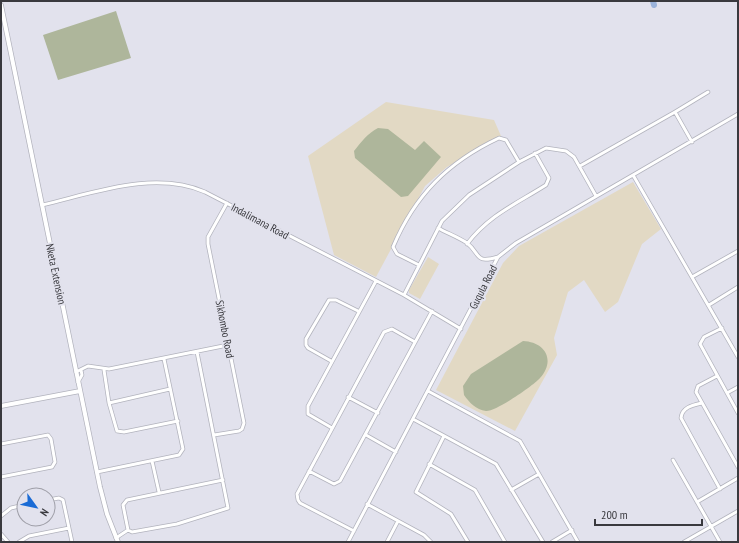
<svg xmlns="http://www.w3.org/2000/svg" width="739" height="543" font-family="'PT Sans Narrow',sans-serif">
	<style>
		.education { fill: #e2d9c4 }
		.green { fill: #aeb69b }
		.lines { fill: none; stroke-linecap: round; stroke-linejoin: round }
		.river { stroke: #9bb3db; stroke-width: 6 }
		.minor-casing { stroke: #b2b3bd; stroke-width: 4.5 }
		.tertiary-casing { stroke: #b2b3bd; stroke-width: 5.5 }
		.minor { stroke: #fff; stroke-width: 3 }
		.tertiary { stroke: #fff; stroke-width: 4 }
		.labels { text-anchor: middle; dominant-baseline: central; stroke-width: 4; stroke-linejoin: round; paint-order: stroke }
		.street-label { font-size: 11px; fill: #39393e; stroke: #e2e2ed }
	</style>
	<rect width="100%" height="100%" fill="#e2e2ed"/>
	<path class="education" d="M386 102 494 120 501 136 447 167 425 186 376 277 334 255 308 156Z
		M633 182 661 229 642 244 618 302 605 312 584 280 568 292 554 338 557 355 515 431 436 390 503 263 519 246Z
		M428 257 439 264 420 299 409 293V290Z"/>
	<path class="green" d="M116 11 131 58 58 80 43 35Z
		M378 128 388 129 415 150 424 141 441 157 408 196 401 197 355 158 354 151C362 141 367 134 378 128Z
		M523 341C545 342 556 360 540 378 533 386 495 412 486 411 476 410 469 402 464 395L463 386 471 374Z"/>
	<g class="lines">
		<path class="river" d="M653 1 654 5"/>
		<defs>
			<path id="minor" d="M675 112 708 92
				M580 166 675 112 692 142
				M633 175 738 357
				M42 205C94 193 154 170 205 192L404 295 461 329
				M438 228C447 233 458 237 467 243 481 254 474 264 498 257
				M467 244C489 215 516 204 546 185L549 178 535 153
				M419 265 397 254 393 247C415 195 448 162 499 138L506 140 519 162
				M692 277 738 251
				M404 295 442 221 469 195 519 162 546 148 566 151 574 157 596 196
				M709 305 738 287
				M722 328 704 337 700 344 738 413
				M331 361 308 348 306 345V339L329 300H336L358 311
				M104 370 109 403 117 431 124 432 178 421
				M76 372 88 366 109 369 228 345
				M717 376 698 386 696 392 738 467
				M78 382 82 375 81 370
				M428 391 520 441 578 542
				M727 393 738 387
				M348 397 378 413
				M109 403 170 389
				M702 403C693 405 682 407 681 418L720 489
				M413 419 496 464 543 542
				M332 428 308 414V406L376 281
				M214 435 239 431 242 429 244 423 208 244V237L227 203
				M366 435 396 452
				M444 436 416 492 451 514 468 542
				M1 444 48 435 51 439 55 462 52 467 1 477
				M673 460 720 542
				M152 461 159 492
				M429 464 475 490 505 542
				M309 471 334 484 340 481 432 311
				M97 472 179 455 183 449 164 359
				M511 490 539 474
				M48 500 59 498 63 500 72 542
				M697 502 738 478
				M367 504 424 535 431 542
				M1 516 11 508 24 505
				M128 530 123 505 127 500 223 480
				M354 531 300 503 298 500 297 494 384 332 392 329 415 342
				M1 534 8 542
				M116 538 128 530 132 532 177 524 228 508 197 352
				M19 542 29 536 69 528
				M348 542 498 257 516 243 738 114
				M387 542 398 521
				M552 542 572 530
				M684 542 738 511"/>
			<path id="tertiary" d="M1 5 100 487 107 514 118 542
				M1 406 80 391"/>
		</defs>
		<use href="#minor" class="minor-casing"/>
		<use href="#tertiary" class="tertiary-casing"/>
		<use href="#minor" class="minor"/>
		<use href="#tertiary" class="tertiary"/>
	</g>
	<g class="labels">
		<g class="street-label">
			<text transform="translate(260 221) rotate(28)">Indalimana Road</text>
			<text transform="translate(56 274) rotate(78)">Nketa Extension</text>
			<text transform="translate(483 287) rotate(-63)">Guqula Road</text>
			<text transform="translate(225 329) rotate(79)">Sikhombo Road</text>
		</g>
	</g>
	<rect width="739" height="543" fill="none" stroke="#39393e" stroke-width="4"/>
	<g transform="translate(36 507) rotate(123)"><circle r="19" fill="#e2e2ed" stroke="#9e9ea7"/>
	<path d="M0-3L7 15L0 10L-7 15Z" fill="#1a6bd5"/>
	<text y="-6" font-size="11" font-weight="bold" text-anchor="middle" fill="#39393e">N</text>
	</g>
	<path d="M595 519v6h107v-6" fill="none" stroke="#39393e" stroke-width="2"/>
	<text x="601" y="519" font-size="12" fill="#39393e" stroke="#e2e2ed" stroke-width="3" paint-order="stroke">200 m</text>
</svg>
